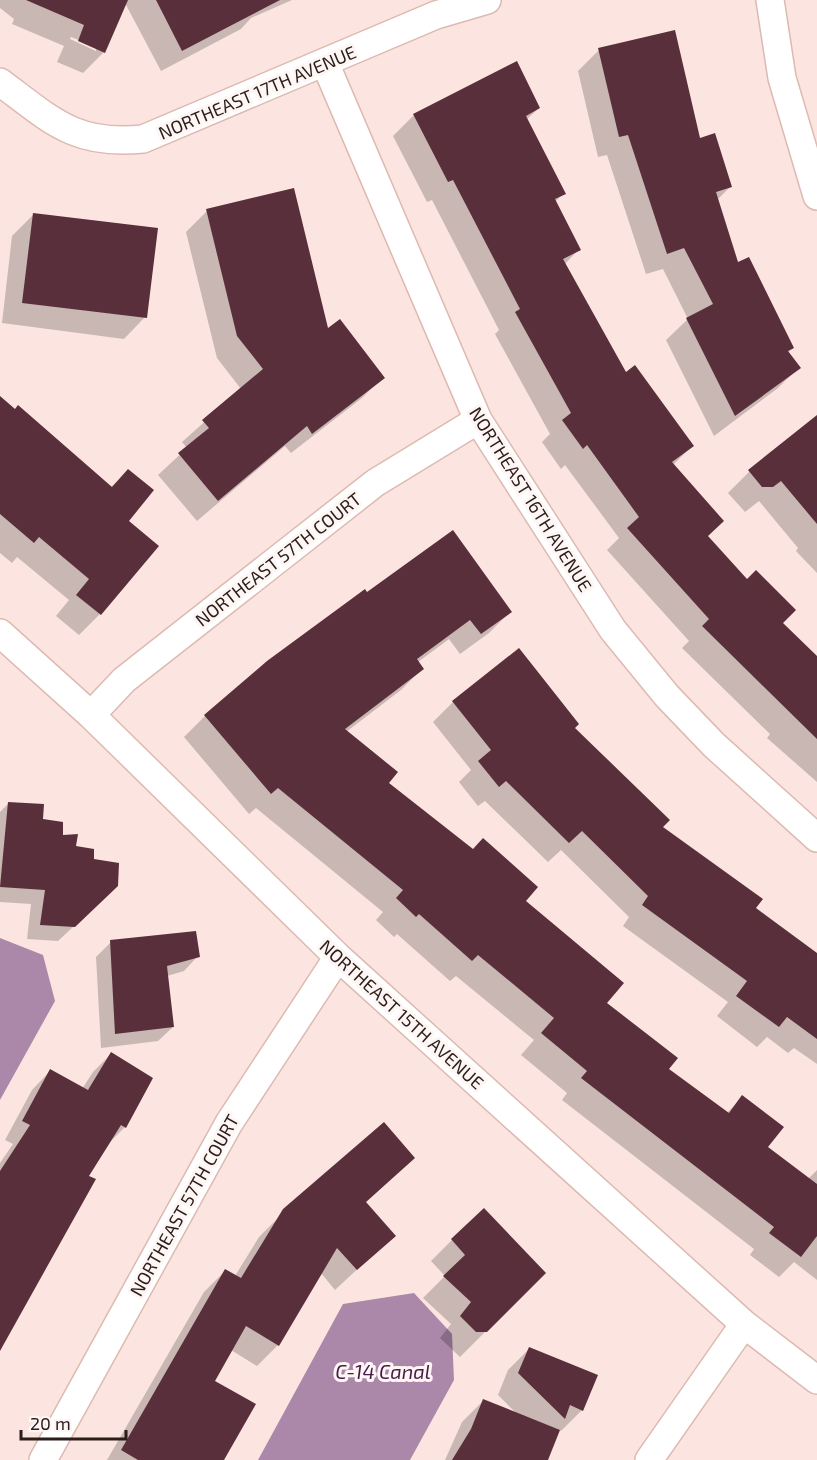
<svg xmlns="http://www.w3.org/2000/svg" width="817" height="1460" font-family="'Exo 2',sans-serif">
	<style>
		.water { fill: #ab88a9 }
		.shadow { fill: #0003; fill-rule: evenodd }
		.building { fill: #592f3c }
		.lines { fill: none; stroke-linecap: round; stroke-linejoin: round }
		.street-casing { stroke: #ddbab1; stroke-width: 30 }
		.street { stroke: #fff; stroke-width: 27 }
		.labels { text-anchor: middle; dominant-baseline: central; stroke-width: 6; stroke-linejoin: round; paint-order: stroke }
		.street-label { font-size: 18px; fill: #2a1d1a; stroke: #fef6f4 }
		.water-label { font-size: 20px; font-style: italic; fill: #471b47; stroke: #fef6f4 }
	</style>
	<rect width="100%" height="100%" fill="#fce5e0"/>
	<path class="water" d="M0 938 43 955 55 1001 0 1100Z
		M414 1293 452 1334 454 1380 410 1460H258L343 1304Z"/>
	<path class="shadow" d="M0 0H292L251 18 241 29 161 71 125 3 104 52 83 73 57 62 64 46 12 24 14 19 0 8ZM71 37 96 47V51L70 39Z
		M599 50 699 140 731 186 717 200 738 264 793 348 787 353 799 367 778 388 714 436 666 340 688 319 663 269 646 274 607 155 598 157 578 71Z
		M539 108 526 120 564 193 555 202 579 249 565 264 626 374 692 446 673 465 707 537 781 623 817 658V782L767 738 770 734 682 648 689 641 607 550 619 538 565 465 561 469 542 442 550 434 495 334 499 330 432 200 427 202 393 136 414 115Z
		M207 211 327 331 383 377 362 398 291 453 285 446 197 521 158 475 187 448 182 442 241 389 217 358 186 232Z
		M33 215 145 317 124 339 2 323 12 236Z
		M0 398 110 488 128 471 127 521 100 614 79 635 56 616 69 600 17 557 12 563 0 553Z
		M817 416V573L796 551 798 548 759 501 745 512 728 493 749 472Z
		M367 595 510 612 489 633 460 654 449 639 418 662 422 669 401 690 346 732 387 783 524 901 605 1003 667 1069 727 1113 742 1097 766 1148 808 1179 817 1170V1280L794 1262 779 1277 750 1255 754 1249 562 1100 567 1093 521 1055 534 1040 456 976 450 981 397 934 394 937 376 920 383 912 256 808 249 814 184 737 205 716Z
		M453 702 573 728 661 827 754 908 817 955V1064L794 1048 788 1053 767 1037 757 1047 717 1016 728 1002 623 926 629 917 561 850 548 862 485 801 478 806 459 782 471 770 433 722Z
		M9 803 42 820 93 860 102 900 58 941 27 939 31 904 0 902V812Z
		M111 942 198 956 184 971 167 976 173 1027 158 1041 101 1048 96 957Z
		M111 1054 125 1127 106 1146 87 1176 0 1348V1163L13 1144 5 1140 32 1090 50 1071 82 1089 93 1072Z
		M413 1158 365 1203 393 1236 335 1290 321 1273 278 1345 257 1366 231 1350 213 1381 222 1460H107L204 1292 225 1271 235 1276 259 1237 281 1215Z
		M452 1240 544 1273 460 1357 440 1338 451 1324 423 1298 445 1276 431 1261Z
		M529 1349 582 1410 561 1431 559 1430 547 1460H445L462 1422 483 1401 518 1415 498 1395 508 1370Z"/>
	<path class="building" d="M26 0H128L105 53 78 41 84 25Z
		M156 0H280L182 51Z
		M675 30 700 138 715 133 732 187 716 192 738 262 749 257 794 348 788 351 801 368 735 416 686 318 713 304 684 248 667 254 628 135 619 137 598 48Z
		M517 61 540 108 526 116 566 194 555 199 581 250 563 259 626 372 635 365 694 446 672 462 724 521 708 536 747 579 756 570 796 610 783 623 817 656V739L702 626 709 619 627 528 639 517 587 445 583 449 562 420 571 413 515 312 520 309 453 180 448 182 413 114Z
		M294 188 328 328 340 319 385 378 312 434 307 426 218 501 178 453 209 428 202 420 263 369 237 336 206 209Z
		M33 213 158 228 147 318 22 303Z
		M0 396 15 409 18 405 112 487 128 469 154 490 129 521 159 546 101 615 76 595 89 579 39 537 34 543 0 514Z
		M817 415V524L781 481 773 487H762L748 470Z
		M453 530 512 612 481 634 470 620 417 659 424 669 345 729 398 772 389 783 473 849 483 838 538 887 526 901 624 983 607 1003 678 1058 669 1069 729 1113 742 1095 784 1127 768 1147 817 1184V1236L801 1257 769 1233 774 1227 581 1078 587 1071 541 1033 554 1018 478 955 472 961 419 914 416 917 396 898 403 890 278 788 271 794 204 715 267 661 365 589 367 592Z
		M519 648 579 724 575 728 670 820 663 827 763 899 756 908 817 953V1039L787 1017 779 1027 736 996 747 981 642 905 648 896 582 831 569 843 506 781 499 787 478 761 491 750 452 701Z
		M8 802 44 804 43 819 63 822V835L78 834 76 846 94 849V859L119 863 118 886 75 927 40 925 45 890 0 887Z
		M196 931 200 957 167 966 174 1027 115 1034 110 940Z
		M111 1052 153 1078 126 1128 121 1125 89 1176 96 1179 0 1351V1171L30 1125 22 1121 50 1069 88 1090Z
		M384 1122 415 1158 366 1202 396 1236 357 1270 337 1248 279 1346 246 1326 215 1381 256 1404 224 1460H138L121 1450 225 1269 241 1278 283 1209Z
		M484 1208 546 1273 487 1332H476L460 1316 471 1302 443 1276 465 1255 451 1239Z
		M529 1347 598 1375 583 1411 570 1405 565 1419 518 1373Z
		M483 1399 560 1430 548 1460H452L471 1429Z"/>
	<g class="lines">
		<defs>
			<path id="street" d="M770 0 782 78 817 196
				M325 63 478 420 613 630 667 696 714 745 817 838
				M0 82C51 120 75 146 143 139L436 15 487 0
				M0 633 91 715 338 957 744 1324 817 1380
				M91 715 124 680 375 483 478 420
				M43 1460 229 1123 338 957
				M649 1460 744 1324"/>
		</defs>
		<use href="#street" class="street-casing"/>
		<use href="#street" class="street"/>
	</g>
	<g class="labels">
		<g class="street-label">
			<text transform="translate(257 92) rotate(-23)">NORTHEAST 17TH AVENUE</text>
			<text transform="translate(531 499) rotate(58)">NORTHEAST 16TH AVENUE</text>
			<text transform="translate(278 559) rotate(-38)">NORTHEAST 57TH COURT</text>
			<text transform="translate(402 1014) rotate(42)">NORTHEAST 15TH AVENUE</text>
			<text transform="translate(184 1205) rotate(-61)">NORTHEAST 57TH COURT</text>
		</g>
		<g class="water-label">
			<text x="383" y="1371">C-14 Canal</text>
		</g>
	</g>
	<path d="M21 1430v9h105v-9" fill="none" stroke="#2a1d1a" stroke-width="3"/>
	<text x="30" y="1430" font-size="18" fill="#2a1d1a" stroke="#fef6f4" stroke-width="4.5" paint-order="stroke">20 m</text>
</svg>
